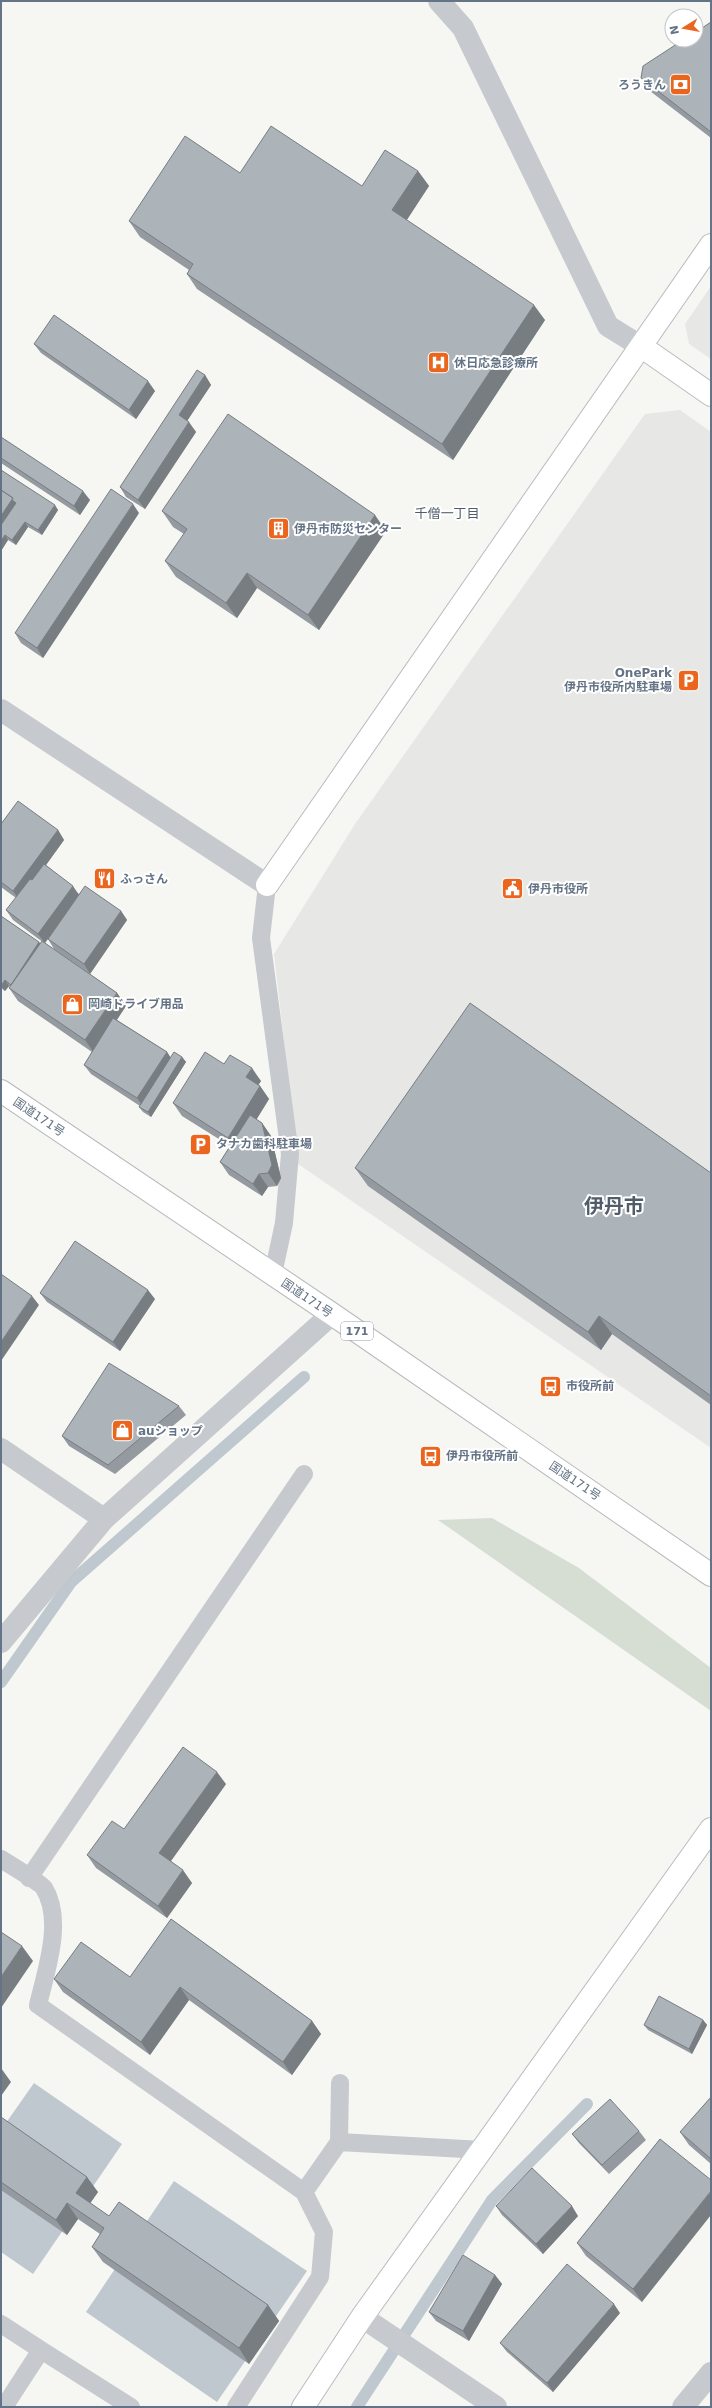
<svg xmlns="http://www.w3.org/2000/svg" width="712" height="2408" font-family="'DejaVu Sans','Noto Sans JP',sans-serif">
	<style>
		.built { fill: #e7e8e6 }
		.green { fill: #d6ded4 }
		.water { fill: #bfc8ce }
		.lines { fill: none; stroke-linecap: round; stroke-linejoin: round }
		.stream { stroke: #bfc8ce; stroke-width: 12 }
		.secondary-casing { stroke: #b8bcc1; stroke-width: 24 }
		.highway-casing { stroke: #b6b9bd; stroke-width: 24 }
		.lane { stroke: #c6c9cd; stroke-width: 18 }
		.street { stroke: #c6c9cd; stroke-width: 22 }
		.secondary { stroke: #fff; stroke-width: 22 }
		.highway { stroke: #fff; stroke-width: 22 }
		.wall { fill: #949a9f }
		.shaded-wall { fill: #787d82 }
		.building { fill: #acb3b9; stroke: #787d82 }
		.labels { text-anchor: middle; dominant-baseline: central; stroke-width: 4; stroke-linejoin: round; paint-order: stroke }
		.shield { fill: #fff; stroke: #929daa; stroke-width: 1 }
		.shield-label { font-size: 11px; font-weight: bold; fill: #647385 }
		.poi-label { font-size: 12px; font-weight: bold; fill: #647385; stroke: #fff; text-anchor: start }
		.street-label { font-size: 12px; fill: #647385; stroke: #fff }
		.neighbourhood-label { font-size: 13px; fill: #525d6a; stroke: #fff }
		.town-label { font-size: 20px; font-weight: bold; fill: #525d6a; stroke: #fff }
	</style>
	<rect width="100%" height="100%" fill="#f6f7f3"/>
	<path class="built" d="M711 286V359L689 344 685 324Z
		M680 410 711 432V1448L298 1164 274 954 355 824 645 414Z"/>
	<path class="green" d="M492 1518 579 1568 711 1668V1711L438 1520Z"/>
	<path class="water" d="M34 2083 122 2144 33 2274 1 2252V2130Z
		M174 2181 307 2271 217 2402 86 2312Z"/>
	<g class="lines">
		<path class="stream" d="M1 1682 71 1582 304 1377
			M357 2407 492 2200 587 2104"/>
		<defs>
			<path id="secondary" d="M642 347 711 395
				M267 885 711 245
				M303 2407 362 2317 711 1829"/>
			<path id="highway" d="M1 1091 332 1314 711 1575"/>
		</defs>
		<use href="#secondary" class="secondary-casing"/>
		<use href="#highway" class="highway-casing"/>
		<path class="lane" d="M267 885 261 938 290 1154 284 1223 273 1274
			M1 1859C9 1864 41 1883 44 1888 64 1920 46 1971 38 2005L304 2192 339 2142 482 2150
			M29 1878 304 1474
			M339 2142 340 2083
			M1 2324 41 2350
			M4 2407 41 2350 131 2407
			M236 2407 320 2277 324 2232 304 2192"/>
		<path class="street" d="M439 1 463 28 608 326 642 347
			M1 710 267 885
			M1 1449 104 1519
			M1 1642 104 1519 332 1314
			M362 2317 496 2407
			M683 2407 711 2373"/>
		<use href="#secondary" class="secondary"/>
		<use href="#highway" class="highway"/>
	</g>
	<path class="wall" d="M711 22V138L650 91 641 78Z
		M418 171 429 186 406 220 545 320 453 460 197 289 187 274 189 270 140 237 129 221 240 173 362 186Z
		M34 344 155 391 136 419 41 353Z
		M205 375 211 385 187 421 196 432 145 509 126 497 120 487Z
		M1 437 90 500 80 515 1 463Z
		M1 470 58 510 42 535 28 527 16 545 8 540 1 551Z
		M162 511 386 531 319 630 257 588 237 618 176 577 165 561 184 534 173 527Z
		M139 513 43 658 21 643 15 633Z
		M1 824 58 830 64 840 46 865 79 894 121 911 127 920 90 974 54 949 48 939 57 926 45 943 117 993 126 1006 117 1020 167 1052 170 1057H182L186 1062 151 1117 143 1112 139 1107 140 1106 91 1074 84 1065 92 1052 18 1001 9 988 10 987 9 986 5 991 1 988V916L40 943H44L13 920 6 910 16 898 1 887Z
		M224 1064 261 1081 258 1085 260 1086 269 1099 256 1120 262 1123 271 1136 281 1178 277 1186 268 1187 262 1196 229 1175 220 1162 230 1146 182 1116 173 1103Z
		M355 1168 711 1173V1405L612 1334 601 1350 368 1186Z
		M40 1293 155 1299 120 1351 47 1302Z
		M179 1406 186 1415 115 1474 69 1446 62 1436Z
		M226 1784 171 1861 192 1883 167 1918 96 1868 87 1855 124 1829Z
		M171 1919 312 2021 321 2034 292 2075 189 2000 150 2055 63 1992 54 1979 130 1977Z
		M703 2020 707 2025 692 2054 648 2030 644 2025Z
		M711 2097V2164L689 2145 680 2132Z
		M1 2117 98 2192 90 2203 109 2216 268 2305 279 2321 249 2364 103 2262 92 2247 100 2234 78 2219 67 2235 1 2190Z
		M639 2131 646 2140 609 2174 579 2143 572 2134Z
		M660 2139 642 2302 586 2256 577 2243Z
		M496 2206 578 2216 543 2254 502 2215Z
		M495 2275 502 2284 469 2341 436 2321 429 2312Z
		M620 2313 553 2392 507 2352 500 2343Z"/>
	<path class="shaded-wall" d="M418 171 429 186 403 226 392 210Z
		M534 305 545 320 453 460 442 444Z
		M205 375 211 385 185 424 179 415Z
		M148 381 155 391 136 419 129 410Z
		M189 422 196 432 145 509 138 500Z
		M83 491 90 500 80 515 74 506Z
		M13 498 19 508 1 536V516Z
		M133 504 139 513 43 658 37 648Z
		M55 505 58 510 42 535 38 530Z
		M375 515 386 531 319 630 308 615Z
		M25 522 28 527 16 545 12 540Z
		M5 535 8 540 1 551V541Z
		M247 573 257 588 237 618 226 603Z
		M58 830 64 840 20 901 13 891Z
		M73 886 79 895 45 943 38 934Z
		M121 911 127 920 90 974 84 964Z
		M39 942 43 947 11 985Z
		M5 980 9 986 5 991 1 986Z
		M117 993 126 1006 94 1053 85 1040Z
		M167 1052 173 1061 144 1108 137 1098Z
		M182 1057 186 1062 151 1117 148 1112Z
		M252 1068 261 1081 255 1090 246 1077Z
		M260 1086 269 1099 237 1151 228 1138Z
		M262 1123 271 1136 281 1178 277 1186 268 1173Z
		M259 1174 268 1187 262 1196 253 1184Z
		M148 1290 155 1299 120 1351 113 1342Z
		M32 1296 39 1305 1 1361V1342Z
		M599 1316 612 1334 601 1350 588 1332Z
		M217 1772 226 1784 168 1865 159 1853Z
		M183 1870 192 1883 167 1918 158 1906Z
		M22 1946 33 1961 1 2008V1977Z
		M180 1987 189 2000 150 2055 141 2042Z
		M703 2020 707 2025 692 2054 689 2049Z
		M312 2021 321 2034 292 2075 283 2062Z
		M1 2068 11 2082 1 2096Z
		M87 2177 98 2192 87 2208 76 2193Z
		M711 2191V2215L642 2302 633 2289Z
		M67 2203 78 2219 67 2235 56 2220Z
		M572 2206 578 2216 543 2254 536 2244Z
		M495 2275 502 2284 469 2341 463 2331Z
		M614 2304 620 2313 553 2392 547 2383Z
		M268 2305 279 2321 249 2364 239 2348Z"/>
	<path class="building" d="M711 22V132L641 78 643 66 683 40H696V32Z
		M271 126 362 186 385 150 418 171 392 210 534 305 442 444 187 274 193 264 129 221 185 136 240 173Z
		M54 315 148 381 129 410 34 344Z
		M197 370 205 375 179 415 189 422 138 500 120 487Z
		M228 414 375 515 308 615 247 573 226 603 165 561 187 529 162 511Z
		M1 437 83 491 74 506 1 458Z
		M1 470 55 505 38 530 25 522 12 540 5 535 1 541V525L16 503 12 500 13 498 1 490Z
		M111 489 133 504 37 648 15 633Z
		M1 490 13 498 1 516Z
		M18 801 58 830 13 891 1 882V868L2 866 1 865V824Z
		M44 864 73 886 38 934 6 910 30 879 32 880Z
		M85 886 121 911 84 964 48 939Z
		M1 916 39 942 11 985 5 980 1 986Z
		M42 941 117 993 85 1040 9 988Z
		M470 1003 711 1173V1396L599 1316 588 1332 355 1168Z
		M113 1018 167 1052 137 1098 84 1065Z
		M174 1052 182 1057 148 1112 139 1107Z
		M205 1052 224 1064 230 1055 252 1068 246 1077 260 1086 228 1138 173 1103Z
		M250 1115 262 1123 272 1165 268 1173 259 1174 253 1184 220 1162Z
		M75 1241 148 1290 113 1342 40 1293Z
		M1 1274 32 1296 1 1342Z
		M109 1363 179 1406 108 1465 62 1436Z
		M183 1747 217 1772 159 1853 183 1870 158 1906 87 1855 112 1821 124 1829Z
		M171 1919 312 2021 283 2062 180 1987 141 2042 54 1979 81 1942 130 1977Z
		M1 1932 22 1946 1 1977Z
		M659 1996 703 2020 689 2049 644 2025Z
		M711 2097V2159L680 2132Z
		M610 2099 639 2131 602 2165 572 2134Z
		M1 2117 87 2177 76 2193 109 2216 119 2202 268 2305 239 2348 92 2247 104 2228 67 2203 56 2220 1 2182Z
		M660 2139 711 2180V2191L633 2289 577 2243Z
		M532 2168 572 2206 536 2244 496 2206Z
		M463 2255 495 2275 463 2331 429 2312Z
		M567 2264 614 2304 547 2383 500 2343Z"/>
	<defs>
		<symbol id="bank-square" viewBox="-11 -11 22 22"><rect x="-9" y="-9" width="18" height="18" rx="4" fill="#ea661f" stroke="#fff"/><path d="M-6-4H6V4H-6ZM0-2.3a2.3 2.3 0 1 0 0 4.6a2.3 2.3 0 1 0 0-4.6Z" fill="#fff"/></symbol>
		<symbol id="hospital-square" viewBox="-11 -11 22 22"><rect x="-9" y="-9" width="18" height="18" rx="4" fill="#ea661f" stroke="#fff"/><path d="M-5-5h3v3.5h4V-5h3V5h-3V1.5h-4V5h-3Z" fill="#fff"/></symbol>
		<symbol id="building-square" viewBox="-11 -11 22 22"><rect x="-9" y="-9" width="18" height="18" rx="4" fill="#ea661f" stroke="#fff"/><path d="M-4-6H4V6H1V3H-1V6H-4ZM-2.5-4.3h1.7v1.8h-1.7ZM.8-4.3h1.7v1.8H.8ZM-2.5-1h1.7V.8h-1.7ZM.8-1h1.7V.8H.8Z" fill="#fff"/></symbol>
		<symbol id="parking-square" viewBox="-11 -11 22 22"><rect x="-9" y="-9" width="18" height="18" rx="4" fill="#ea661f" stroke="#fff"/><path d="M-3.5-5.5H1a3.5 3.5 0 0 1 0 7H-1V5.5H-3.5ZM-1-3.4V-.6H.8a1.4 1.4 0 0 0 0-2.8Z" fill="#fff"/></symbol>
		<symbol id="restaurant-square" viewBox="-11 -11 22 22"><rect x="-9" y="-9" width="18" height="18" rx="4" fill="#ea661f" stroke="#fff"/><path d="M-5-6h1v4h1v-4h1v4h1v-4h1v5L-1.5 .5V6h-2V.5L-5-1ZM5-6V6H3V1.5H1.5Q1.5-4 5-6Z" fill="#fff"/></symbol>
		<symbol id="civic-square" viewBox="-11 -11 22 22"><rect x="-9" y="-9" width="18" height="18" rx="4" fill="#ea661f" stroke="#fff"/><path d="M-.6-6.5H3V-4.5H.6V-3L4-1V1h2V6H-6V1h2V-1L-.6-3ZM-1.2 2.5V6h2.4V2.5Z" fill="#fff"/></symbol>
		<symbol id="shop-square" viewBox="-11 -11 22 22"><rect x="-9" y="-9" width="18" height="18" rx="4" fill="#ea661f" stroke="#fff"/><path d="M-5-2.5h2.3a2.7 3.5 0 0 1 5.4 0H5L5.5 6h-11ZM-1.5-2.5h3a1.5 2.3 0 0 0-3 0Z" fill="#fff"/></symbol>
		<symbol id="bus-square" viewBox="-11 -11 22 22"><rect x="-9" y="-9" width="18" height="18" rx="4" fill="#ea661f" stroke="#fff"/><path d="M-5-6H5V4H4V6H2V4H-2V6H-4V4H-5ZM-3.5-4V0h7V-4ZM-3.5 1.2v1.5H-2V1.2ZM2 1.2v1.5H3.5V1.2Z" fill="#fff"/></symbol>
	</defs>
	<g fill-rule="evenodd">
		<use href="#bank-square" x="668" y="72" width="25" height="25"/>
		<use href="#hospital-square" x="426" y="350" width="25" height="25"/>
		<use href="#building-square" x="266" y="516" width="25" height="25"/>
		<use href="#parking-square" x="676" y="668" width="25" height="25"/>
		<use href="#restaurant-square" x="92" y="866" width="25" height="25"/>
		<use href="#civic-square" x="500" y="876" width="25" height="25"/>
		<use href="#shop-square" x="60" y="992" width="25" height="25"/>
		<use href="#parking-square" x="188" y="1132" width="25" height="25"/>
		<use href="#bus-square" x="538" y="1374" width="25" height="25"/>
		<use href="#shop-square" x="110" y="1418" width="25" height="25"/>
		<use href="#bus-square" x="418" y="1444" width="25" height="25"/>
	</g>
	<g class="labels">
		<rect class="shield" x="341" y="1322" width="32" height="18" rx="3"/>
		<g class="shield-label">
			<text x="357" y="1331">171</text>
		</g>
		<g class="poi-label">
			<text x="666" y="85" text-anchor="end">ろうきん</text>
			<text x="454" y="363">休日応急診療所</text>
			<text x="294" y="529">伊丹市防災センター</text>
			<text x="672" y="673" text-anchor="end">OnePark<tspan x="672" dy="14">伊丹市役所内駐車場</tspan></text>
			<text x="120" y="879">ふっさん</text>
			<text x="528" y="889">伊丹市役所</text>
			<text x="88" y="1004">岡崎ドライブ用品</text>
			<text x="216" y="1144">タナカ歯科駐車場</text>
			<text x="566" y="1386">市役所前</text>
			<text x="138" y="1431">auショップ</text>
			<text x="446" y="1456">伊丹市役所前</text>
		</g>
		<g class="street-label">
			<text transform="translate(39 1117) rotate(34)">国道171号</text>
			<text transform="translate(307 1298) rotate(34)">国道171号</text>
			<text transform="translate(575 1481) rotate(34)">国道171号</text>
		</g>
		<g class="neighbourhood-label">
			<text x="447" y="513">千僧一丁目</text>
		</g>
		<g class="town-label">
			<text x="614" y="1206">伊丹市</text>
		</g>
	</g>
	<rect width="712" height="2408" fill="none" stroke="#647385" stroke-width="4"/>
	<g transform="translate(684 28) rotate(259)"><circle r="19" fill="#ffffff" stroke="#c1c7ce"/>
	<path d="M0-3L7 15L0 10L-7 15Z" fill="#ea661f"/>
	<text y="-6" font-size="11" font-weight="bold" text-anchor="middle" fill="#647385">N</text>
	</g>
</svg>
